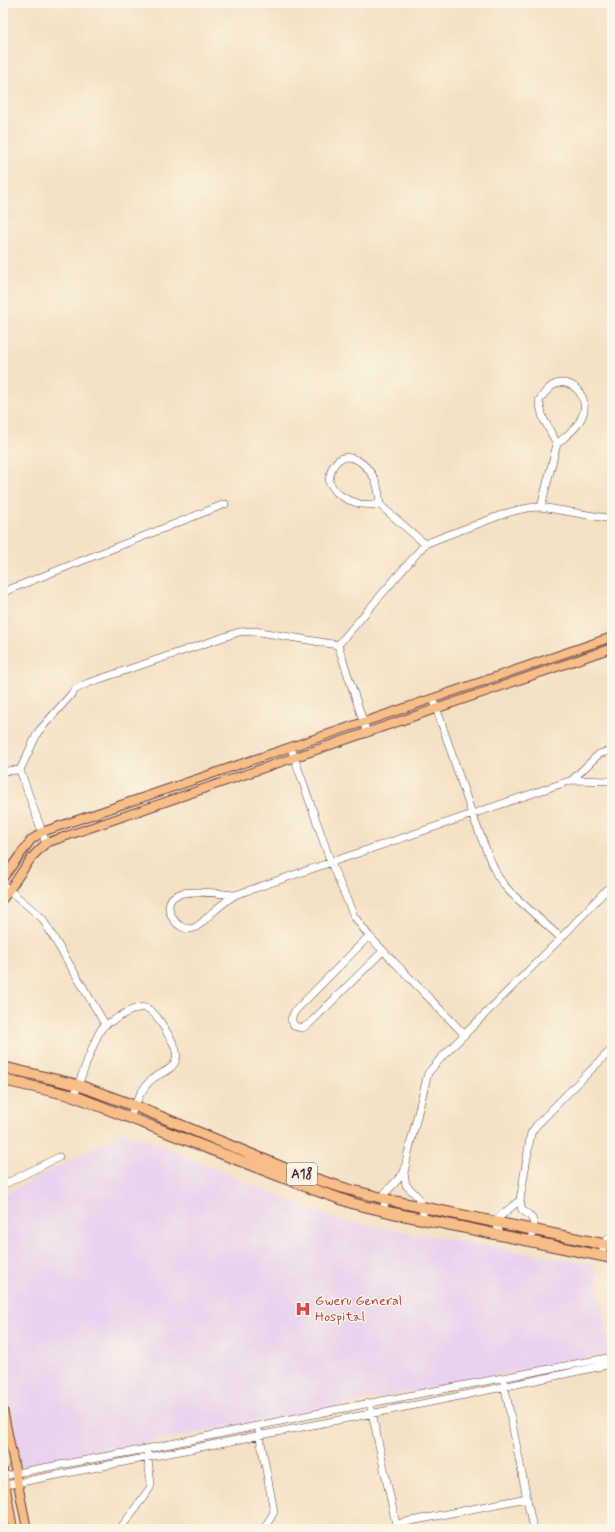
<svg xmlns="http://www.w3.org/2000/svg" width="615" height="1532" font-family="Mynerve,sans-serif">
	<style>
		.built { fill: #e8d2ee }
		.lines { fill: none; stroke-linecap: round; stroke-linejoin: round }
		.minor-casing { stroke: #633c42; stroke-width: 8 }
		.major-casing { stroke: #633c42; stroke-width: 10 }
		.highway-casing { stroke: #633c42; stroke-width: 12 }
		.minor { stroke: #fff; stroke-width: 7 }
		.major { stroke: #f7be87; stroke-width: 8 }
		.highway { stroke: #f7be87; stroke-width: 10 }
		.labels { text-anchor: middle; dominant-baseline: central; stroke-width: 3; stroke-linejoin: round; paint-order: stroke }
		.shield { fill: #fcf5e5; stroke: #7f5f63; stroke-width: 1 }
		.shield-label { font-size: 13px; font-weight: bold; fill: #4a1f2b }
		.health-label { font-size: 14px; fill: #be3a42; stroke: #fcf5e5; text-anchor: start }
	</style>
	<rect width="100%" height="100%" fill="#fcf5e5"/>
	<filter id="ink" filterUnits="userSpaceOnUse"><feTurbulence type="fractalNoise" baseFrequency=".025" numOctaves="2"/><feDisplacementMap in="SourceGraphic" scale="8" xChannelSelector="R" yChannelSelector="G"/><feConvolveMatrix kernelMatrix="1 2 1 2 8 2 1 2 1" color-interpolation-filters="sRGB"/></filter>
	<filter id="wash" filterUnits="userSpaceOnUse"><feTurbulence type="fractalNoise" baseFrequency=".012" numOctaves="4" result="noise"/><feDisplacementMap in="SourceGraphic" scale="16" xChannelSelector="R" yChannelSelector="G"/><feGaussianBlur stdDeviation="0.9" result="paint"/><feColorMatrix in="noise" values="0 0 0 0 0 0 0 0 0 0 0 0 0 0 0 0 0 1.4 0 .05"/><feComposite in="paint" operator="in"/></filter>
	<g filter="url(#wash)">
		<rect width="100%" height="100%" fill="#f3e1c3"/>
		<path class="built" d="M125 1131 334 1219 595 1265 611 1353 21 1467 3 1368V1195Z"/>
	</g>
	<g filter="url(#ink)">
		<g class="lines">
			<defs>
				<path id="minor" d="M380 505C379 496 379 488 375 480 362 453 332 446 329 482L336 492 346 499 360 504 380 505 425 544
					M541 507 557 444 543 418 539 401C543 395 548 387 556 384 573 378 589 398 583 414 579 427 567 435 557 444
					M3 594 8 590 225 504
					M433 698 472 814 489 857 497 875 504 885 512 894 561 938
					M367 733 338 645 425 544C442 537 458 531 475 525 497 517 518 507 541 507L612 519
					M291 748 331 863 354 916 369 936 465 1035
					M3 771 20 770
					M572 780 599 754 612 750
					M46 843 20 770 38 732 76 689 88 683 239 632 254 631 338 645
					M3 885 42 918 105 1024
					M235 895C220 894 190 889 177 895 159 902 175 934 194 928 201 925 207 917 213 912 220 906 227 900 235 895L572 780 612 781
					M369 936 295 1011 291 1019 294 1026 302 1028 308 1025 383 951
					M74 1096C79 1083 84 1070 89 1056 93 1047 96 1037 102 1028 106 1023 113 1021 119 1017 141 1004 149 1002 163 1026 168 1035 179 1048 176 1059 173 1071 159 1073 151 1080 141 1089 135 1105 130 1117
					M3 1185 59 1157
					M384 1211 385 1193 404 1173
					M424 1220 422 1207 418 1197 406 1185 404 1173 408 1153 428 1073 441 1058 561 938 606 890 612 886
					M500 1235 496 1222 497 1219 520 1200
					M530 1242C533 1233 537 1223 530 1216 528 1213 524 1212 522 1210L520 1200 531 1133 536 1126 566 1095 612 1049
					M601 1256 606 1241 612 1236
					M504 1383 533 1529
					M371 1408 397 1529
					M259 1432 274 1512 264 1529
					M3 1477 16 1473 146 1449 334 1410 612 1357
					M3 1484 6 1485 436 1401 612 1364
					M396 1524 527 1498
					M120 1529 150 1488 151 1483 147 1453"/>
				<path id="major" d="M3 878 31 840 42 832 612 637
					M3 899 32 857 46 843 612 648
					M3 1409 27 1529
					M3 1470 13 1529"/>
				<path id="highway" d="M3 1067 78 1085 135 1106 294 1172 347 1189 398 1202 612 1246
					M3 1080 74 1096 315 1190 355 1204 393 1213 612 1258"/>
			</defs>
			<use href="#minor" class="minor-casing"/>
			<use href="#major" class="major-casing"/>
			<use href="#highway" class="highway-casing"/>
			<use href="#minor" class="minor"/>
			<use href="#major" class="major"/>
			<use href="#highway" class="highway"/>
		</g>
	</g>
	<defs>
		<symbol id="hospital-bare" viewBox="-9 -9 18 18"><path d="M-5-5h3v3.5h4V-5h3V5h-3V1.5h-4V5h-3Z" fill="#e0444e" stroke="#fcf5e5" stroke-width="2.5" paint-order="stroke"/></symbol>
	</defs>
	<g fill-rule="evenodd">
		<use href="#hospital-bare" x="292" y="1298" width="22" height="22"/>
	</g>
	<g class="labels">
		<rect class="shield" x="287" y="1163" width="30" height="22" rx="3"/>
		<g class="shield-label">
			<text x="302" y="1174">A18</text>
		</g>
		<g class="health-label">
			<text x="315" y="1301">Gweru General<tspan x="315" dy="16">Hospital</tspan></text>
		</g>
	</g>
	<rect width="615" height="1532" fill="none" stroke="#fcf5e5" stroke-width="16"/>
</svg>
